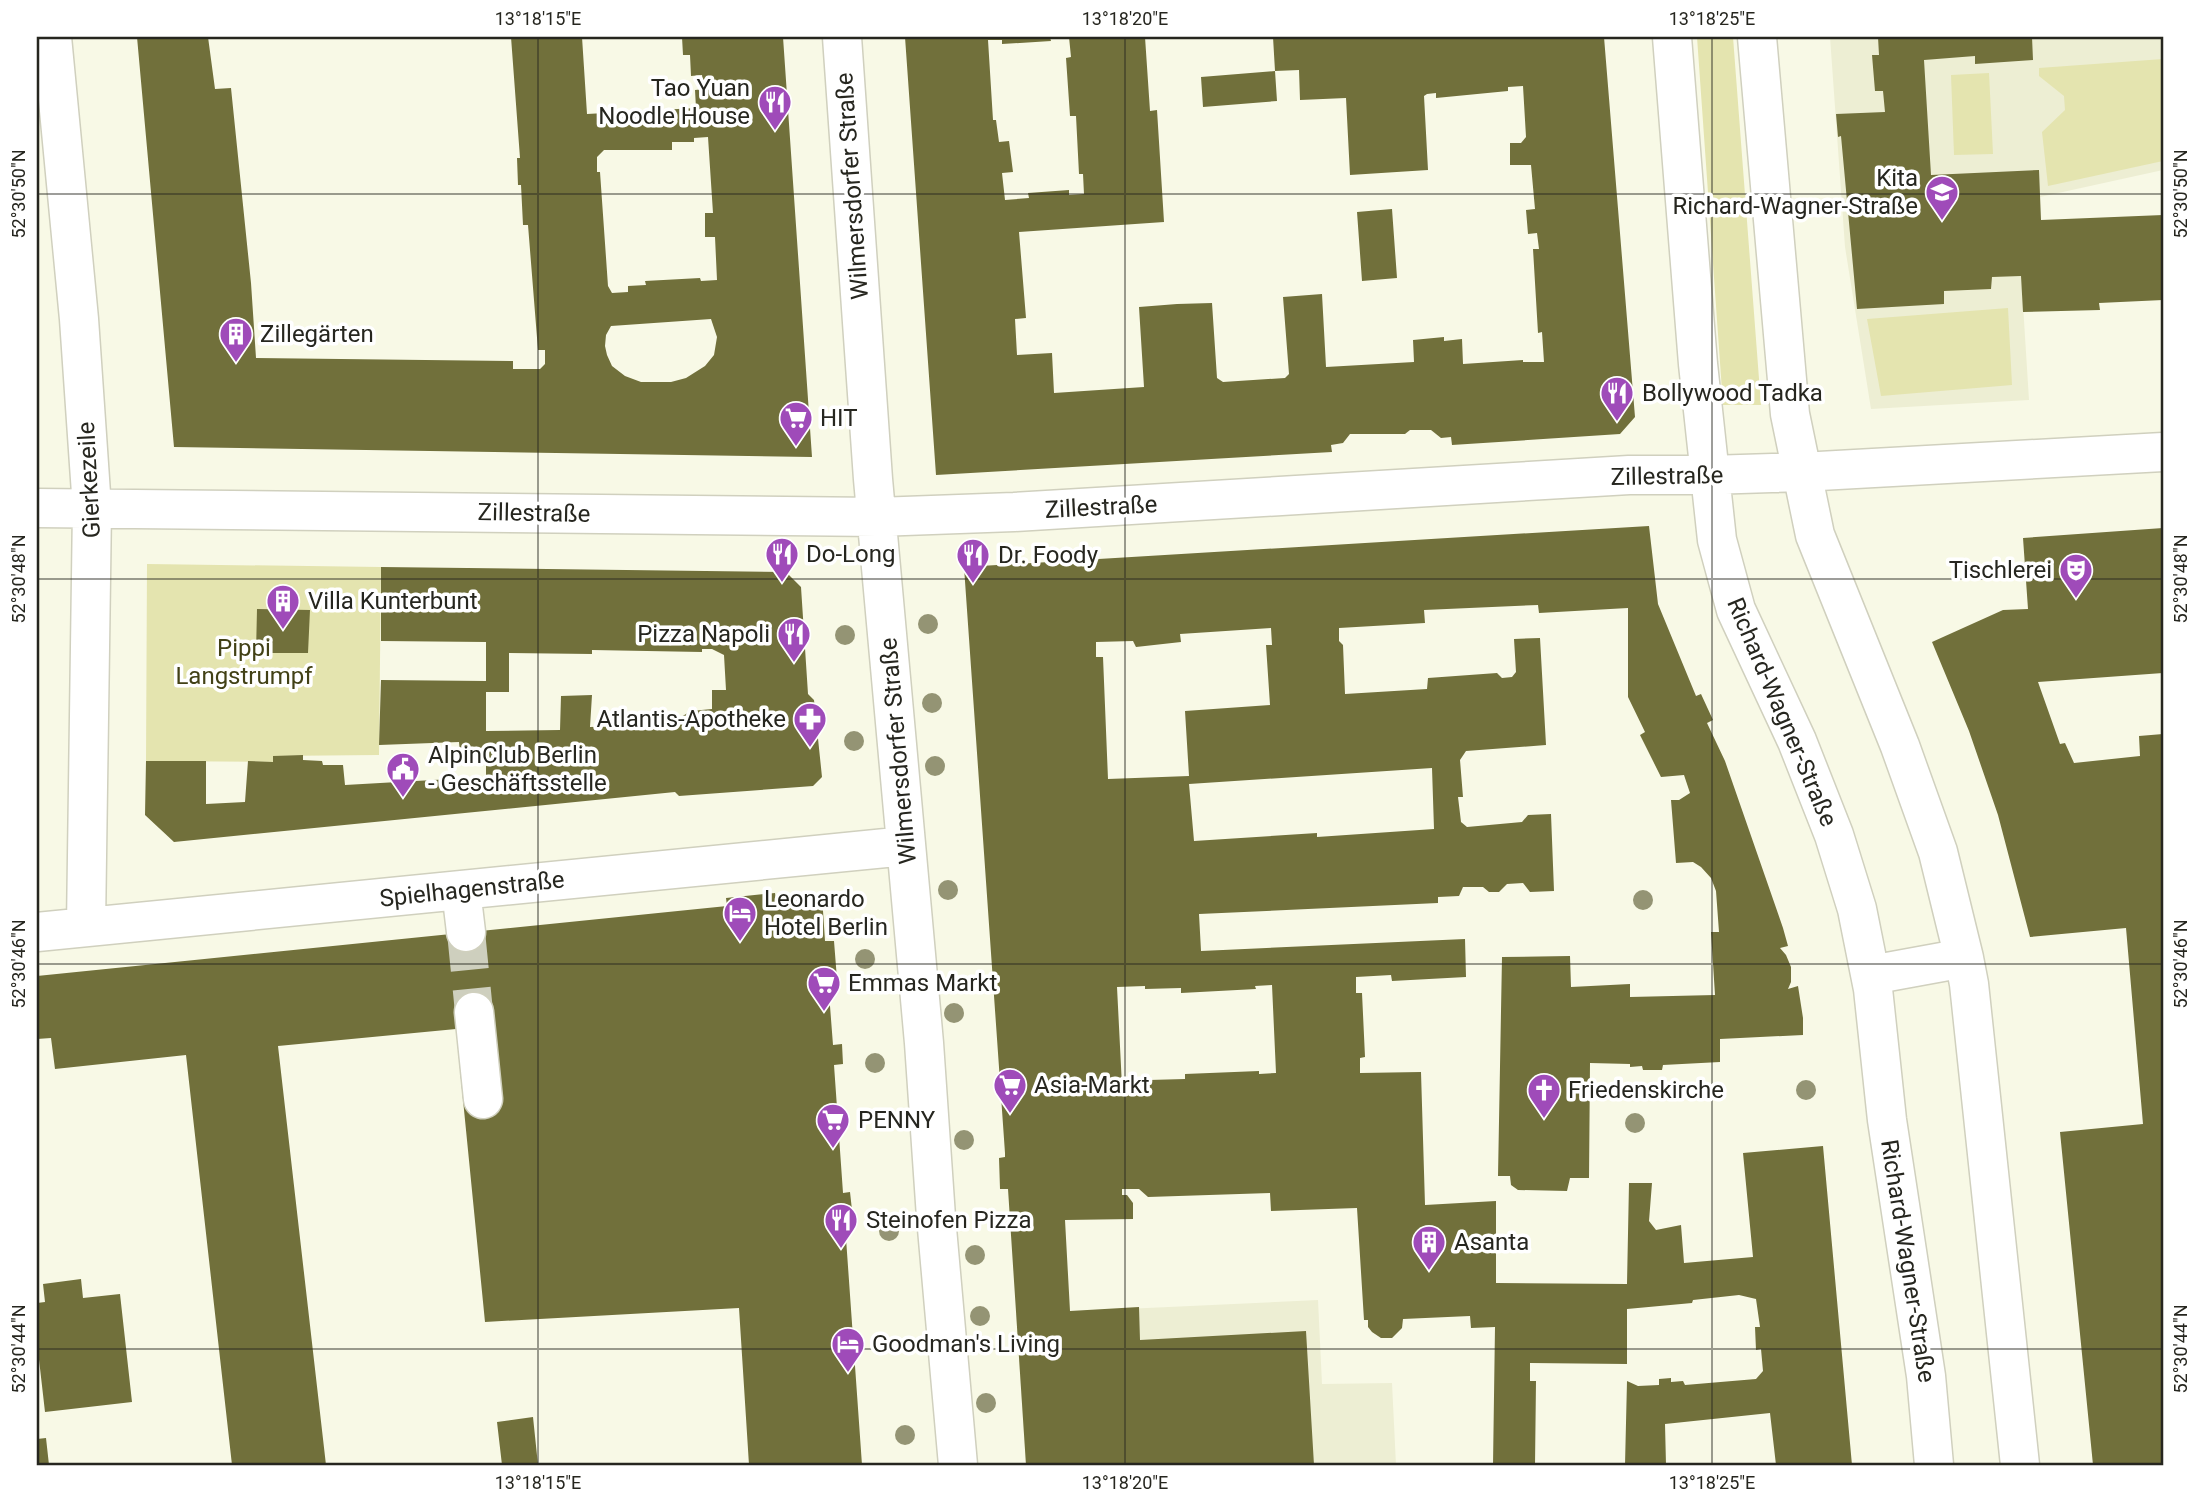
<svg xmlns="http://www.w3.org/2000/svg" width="2200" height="1502" font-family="Roboto,sans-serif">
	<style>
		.built { fill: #edeed3 }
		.green { fill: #e4e4af }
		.building { fill: #71703b; fill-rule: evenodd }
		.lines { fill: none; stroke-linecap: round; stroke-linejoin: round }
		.minor-tunnel { stroke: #cecfbe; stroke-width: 38; stroke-dasharray: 38 19; stroke-linecap: butt }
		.minor-casing { stroke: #d0d0be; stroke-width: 41 }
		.minor { stroke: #fff; stroke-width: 38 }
		.tree { fill: #949474 }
		.ticks { fill: none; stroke: #26261f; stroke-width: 2; stroke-opacity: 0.45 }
		.labels { text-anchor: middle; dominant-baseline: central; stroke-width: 7; stroke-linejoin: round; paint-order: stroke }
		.poi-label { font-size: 24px; fill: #26261f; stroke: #fff; text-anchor: start }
		.street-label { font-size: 24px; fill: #26261f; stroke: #fff }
		.park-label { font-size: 24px; fill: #424116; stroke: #fff }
		.neatline { fill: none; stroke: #26261f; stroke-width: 2.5 }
		.ticks-label { font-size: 18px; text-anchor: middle; fill: #26261f }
	</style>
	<rect width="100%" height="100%" fill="#f8f9e6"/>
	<path class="built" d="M1830 37H2163V170L2040 197 2021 273 2029 400 1871 409 1845 247Z
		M1318 1300 1322 1384 1392 1383 1396 1465H1026L1016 1314Z"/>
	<path class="green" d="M1697 37H1733L1761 405H1723Z
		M2163 59V161L2048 186 2042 132 2065 110 2064 96 2039 76V68Z
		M1989 73 1993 154 1954 155 1951 75Z
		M2008 308 2012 385 1881 396 1867 319Z
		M147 564 381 567 379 755 273 756V762L146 761Z"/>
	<path class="building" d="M137 37H208L215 89 231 88 251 283 256 358 513 361V369H540L545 364V350H538L528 225H523L521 185H518L517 158H520L511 37H582L587 114 696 108 695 90 704 89 702 75 691 76 690 55H683L682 37H783L812 457 174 447ZM708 137 713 213H705V237H715L717 280 701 281 700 278 645 281 646 285 628 286V292L612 293 608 286 600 172H597V157L604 150H672V142H694V138ZM711 319 717 337 714 355 705 366 686 378 671 382H641L625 376 612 366 607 355 605 346 606 335 611 326Z
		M905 37H1050L1051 41 1002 44V40H988L993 120H996L999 142 1009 141 1013 172 1002 173 1005 200 1029 198 1028 193 1069 190V195L1084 194 1083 174H1079L1076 116H1070L1066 58 1071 57 1069 37H1145L1150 111 1157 110 1164 222 1019 232 1026 318 1015 319 1017 355 1052 353 1054 393 1144 387 1139 307 1177 304 1212 303 1217 378 1223 382 1285 378 1289 374 1283 297 1322 294 1326 367 1414 362 1413 340 1444 337V341L1462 339 1463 364 1523 360V362H1544L1542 332 1538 333 1533 249H1539L1537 233 1528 234 1526 210 1535 209 1531 165H1510V143H1521L1526 137 1523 86 1508 87V91L1436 98V93L1427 94 1424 96 1428 170 1350 175 1346 98 1300 100 1299 70 1275 71 1273 37H1604L1635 417 1620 434 1452 445 1451 437 1441 438 1431 430H1410L1405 434H1350L1343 443 1331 445 1332 452 936 475Z
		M1878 37H2032L2033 60 1975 64V56L1924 60 1931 175 2039 170 2041 220 2163 215V300L2099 303 2100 310 2023 312 2021 276 1992 277 1991 289 1944 291V304L1857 309 1841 136 1838 137 1836 114 1885 112 1883 91H1875L1872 55H1879Z
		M1275 71 1277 101 1203 107 1201 77Z
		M1392 209 1397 278 1362 281 1357 212Z
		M1649 526 1658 604 1696 696 1701 694 1713 720 1707 723 1725 761 1783 928 1788 946 1780 948 1786 955 1791 967V982L1788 989 1798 986 1803 1018V1035L1720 1039V1062L1663 1065 1662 1070H1643L1642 1066 1630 1067V1064L1590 1063 1589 1178H1570L1567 1191 1518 1190 1511 1185 1510 1176H1498L1502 957 1570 956 1571 987 1630 984V997L1715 995 1711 932H1719L1716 891 1711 878 1701 867 1693 862 1676 863 1671 800H1679L1690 793 1684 775 1661 777 1640 735 1645 732 1628 697V608L1539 613 1538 605 1424 610 1425 623 1339 628V641L1343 645 1345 694 1427 689 1428 678 1497 673 1502 678 1512 677 1516 672 1514 639 1540 638 1546 745 1466 751 1460 760 1463 797H1458L1461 822 1467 827 1522 822 1528 815 1551 814 1554 891 1530 892 1523 883 1507 884 1499 892H1489L1483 887H1463L1459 896 1438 897V903L1199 914 1201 951 1465 939 1466 977 1392 981 1391 975 1356 977V993H1362L1365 1057 1360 1058V1073L1421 1072 1425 1205 1496 1201V1283L1627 1284 1629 1183H1652L1649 1221 1656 1230 1681 1225 1684 1263 1753 1257 1743 1153 1823 1146 1852 1465H1776L1770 1413 1665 1424 1666 1465H1625L1627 1381 1638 1386 1659 1385V1379L1671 1378V1382L1683 1381 1685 1385 1756 1379 1763 1371 1761 1349 1756 1350 1755 1327H1760L1756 1299 1739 1295 1693 1300 1692 1303 1627 1309V1364L1530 1363V1381H1536L1535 1465H1493L1495 1327 1471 1328 1470 1316 1403 1319 1402 1328 1392 1338H1381L1372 1332 1368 1327V1320H1364L1357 1208 1271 1211 1270 1193 1148 1197 1139 1189H1122V1195H1127L1133 1203V1219L1065 1220 1070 1311 1139 1307 1140 1340 1306 1331 1314 1465H1026L1008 1189H1000L999 1158 1005 1157V1153L964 567ZM1271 628 1272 645H1266L1270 705 1185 711 1189 776 1108 779 1103 657H1096V642L1133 641 1136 647 1181 642 1180 634ZM1432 768 1434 829 1317 837V833L1194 841 1189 784ZM1272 985 1276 1073 1259 1074V1071L1185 1074V1079L1149 1080V1085L1122 1086 1117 987 1145 986V989L1181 988V993L1256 989 1255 986Z
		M2163 528V673L2038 682 2060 744 2065 743 2074 763 2140 756 2139 736 2163 734V1465H2093L2060 1132 2143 1124 2126 928 2030 937 1998 815 1969 731 1932 642 2003 610 2028 609 2023 538Z
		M381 567 786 572 801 587 808 694 814 700 822 777 813 786 679 796 675 792 665 793 174 842 145 815 146 761H206V804L245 802 248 761 273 762V756L303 755V760L322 761 323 765H343L345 785 486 777V754L460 753 459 742 379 745 381 680 486 681V642L381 641ZM702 649H712L724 655 726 690H712V709L691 711 681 717 675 728 656 725 590 727 592 695 561 696 560 730 486 731V692H509V653L592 654V650L702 652Z
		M257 609 310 610 308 653H256Z
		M775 893 776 901 822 896 825 941H834L838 992 829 993 833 1045 842 1044 843 1064 834 1065 843 1193 850 1192 852 1210H844L862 1465H749L739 1308 485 1322 456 1029 278 1046 326 1465H232L186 1055 55 1069 51 1038 37 1039V976L727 906 726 898Z
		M81 1279 83 1298 120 1294 132 1402 45 1412 37 1342V1303L45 1302 43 1284Z
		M533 1417 538 1465H502L497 1422Z
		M46 1438 49 1465H37V1439Z"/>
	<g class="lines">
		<path class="minor-tunnel" d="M466 932 474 1012"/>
		<defs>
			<path id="minor" d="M52 37 79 319 92 508 86 926
				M842 37 873 479 924 1043 936 1217 958 1465
				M1672 37 1698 364 1717 540 1736 610 1797 741 1834 835 1857 909 1873 989 1887 1120 1926 1376 1934 1465
				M1757 37 1790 414 1815 535 1900 746 1938 852 1964 958 1969 984 2020 1465
				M37 508 877 517 1014 512 1629 475H1709L1801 472 2163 452
				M461 890 466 932
				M37 932 906 846
				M1871 975 1964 958
				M474 1012 483 1099"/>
		</defs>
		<use href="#minor" class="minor-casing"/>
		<use href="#minor" class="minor"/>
	</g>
	<g class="tree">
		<circle cx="928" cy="624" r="10"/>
		<circle cx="845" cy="635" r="10"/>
		<circle cx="932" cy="703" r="10"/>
		<circle cx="854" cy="741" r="10"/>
		<circle cx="935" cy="766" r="10"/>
		<circle cx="948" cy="890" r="10"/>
		<circle cx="1643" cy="900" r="10"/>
		<circle cx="865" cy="959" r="10"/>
		<circle cx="954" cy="1013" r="10"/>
		<circle cx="875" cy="1063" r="10"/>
		<circle cx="1806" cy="1090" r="10"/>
		<circle cx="1635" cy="1123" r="10"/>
		<circle cx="964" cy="1140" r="10"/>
		<circle cx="889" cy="1231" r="10"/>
		<circle cx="975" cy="1255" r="10"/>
		<circle cx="980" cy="1316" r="10"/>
		<circle cx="986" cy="1403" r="10"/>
		<circle cx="905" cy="1435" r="10"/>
	</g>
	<path class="ticks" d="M538 37V1465M1125 37V1465M1712 37V1465M37 194H2163M37 579H2163M37 964H2163M37 1349H2163"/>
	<defs>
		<symbol id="restaurant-pin" viewBox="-11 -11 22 30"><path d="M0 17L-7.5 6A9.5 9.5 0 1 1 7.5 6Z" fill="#9f4bb9" stroke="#fff"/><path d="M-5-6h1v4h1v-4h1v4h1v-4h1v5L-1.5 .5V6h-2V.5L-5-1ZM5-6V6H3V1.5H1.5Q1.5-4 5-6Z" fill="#fff"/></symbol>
		<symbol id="school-pin" viewBox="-11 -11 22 30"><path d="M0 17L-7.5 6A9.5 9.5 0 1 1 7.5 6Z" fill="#9f4bb9" stroke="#fff"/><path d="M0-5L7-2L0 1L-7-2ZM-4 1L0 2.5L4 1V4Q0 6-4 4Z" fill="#fff"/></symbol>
		<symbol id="building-pin" viewBox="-11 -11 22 30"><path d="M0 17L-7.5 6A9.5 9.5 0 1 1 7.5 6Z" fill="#9f4bb9" stroke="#fff"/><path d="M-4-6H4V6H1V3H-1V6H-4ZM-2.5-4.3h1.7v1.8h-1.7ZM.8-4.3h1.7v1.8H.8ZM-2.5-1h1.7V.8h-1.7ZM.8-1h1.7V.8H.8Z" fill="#fff"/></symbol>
		<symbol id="supermarket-pin" viewBox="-11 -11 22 30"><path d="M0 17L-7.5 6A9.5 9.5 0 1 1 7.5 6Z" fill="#9f4bb9" stroke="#fff"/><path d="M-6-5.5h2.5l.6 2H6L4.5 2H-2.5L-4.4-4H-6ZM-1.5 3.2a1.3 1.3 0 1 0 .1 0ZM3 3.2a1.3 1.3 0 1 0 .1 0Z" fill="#fff"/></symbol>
		<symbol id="theatre-pin" viewBox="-11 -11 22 30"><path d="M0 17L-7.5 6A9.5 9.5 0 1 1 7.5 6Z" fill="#9f4bb9" stroke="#fff"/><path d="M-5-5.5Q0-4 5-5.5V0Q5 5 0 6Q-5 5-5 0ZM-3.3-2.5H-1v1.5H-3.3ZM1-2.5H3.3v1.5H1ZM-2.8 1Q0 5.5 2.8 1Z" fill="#fff"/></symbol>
		<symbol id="pharmacy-pin" viewBox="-11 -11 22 30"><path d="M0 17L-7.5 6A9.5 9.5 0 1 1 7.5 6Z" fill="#9f4bb9" stroke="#fff"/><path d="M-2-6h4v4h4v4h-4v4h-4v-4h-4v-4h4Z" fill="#fff"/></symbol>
		<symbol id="civic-pin" viewBox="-11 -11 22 30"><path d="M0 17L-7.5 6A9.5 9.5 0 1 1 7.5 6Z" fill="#9f4bb9" stroke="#fff"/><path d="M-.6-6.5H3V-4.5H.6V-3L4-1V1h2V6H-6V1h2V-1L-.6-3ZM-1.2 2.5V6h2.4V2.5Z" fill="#fff"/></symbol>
		<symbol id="hotel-pin" viewBox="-11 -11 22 30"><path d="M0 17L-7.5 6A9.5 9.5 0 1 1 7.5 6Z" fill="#9f4bb9" stroke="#fff"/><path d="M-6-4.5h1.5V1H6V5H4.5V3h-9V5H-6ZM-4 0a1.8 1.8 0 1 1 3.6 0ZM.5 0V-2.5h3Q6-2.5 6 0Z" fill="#fff"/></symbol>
		<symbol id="church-pin" viewBox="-11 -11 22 30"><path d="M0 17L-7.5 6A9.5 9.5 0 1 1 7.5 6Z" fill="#9f4bb9" stroke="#fff"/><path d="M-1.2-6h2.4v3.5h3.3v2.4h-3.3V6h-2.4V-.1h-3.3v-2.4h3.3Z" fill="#fff"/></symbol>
	</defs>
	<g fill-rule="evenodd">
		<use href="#restaurant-pin" x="756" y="83" width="38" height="52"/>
		<use href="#school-pin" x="1923" y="173" width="38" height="52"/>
		<use href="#building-pin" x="217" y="315" width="38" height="52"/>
		<use href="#restaurant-pin" x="1598" y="374" width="38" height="52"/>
		<use href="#supermarket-pin" x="777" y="399" width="38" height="52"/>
		<use href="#restaurant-pin" x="763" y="535" width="38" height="52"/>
		<use href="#restaurant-pin" x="954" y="536" width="38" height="52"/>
		<use href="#theatre-pin" x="2057" y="551" width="38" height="52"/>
		<use href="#building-pin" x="264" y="582" width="38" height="52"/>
		<use href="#restaurant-pin" x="775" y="615" width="38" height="52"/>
		<use href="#pharmacy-pin" x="791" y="700" width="38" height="52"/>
		<use href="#civic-pin" x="384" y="750" width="38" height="52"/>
		<use href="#hotel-pin" x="721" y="894" width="38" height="52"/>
		<use href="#supermarket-pin" x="805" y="964" width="38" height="52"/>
		<use href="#supermarket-pin" x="991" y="1066" width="38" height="52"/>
		<use href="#church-pin" x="1525" y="1071" width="38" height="52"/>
		<use href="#supermarket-pin" x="814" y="1101" width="38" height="52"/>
		<use href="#restaurant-pin" x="822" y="1201" width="38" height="52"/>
		<use href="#building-pin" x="1410" y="1223" width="38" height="52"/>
		<use href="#hotel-pin" x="829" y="1325" width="38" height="52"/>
	</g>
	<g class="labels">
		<g class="poi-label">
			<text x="750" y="88" text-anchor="end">Tao Yuan<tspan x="750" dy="28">Noodle House</tspan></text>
			<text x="1918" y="178" text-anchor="end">Kita<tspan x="1918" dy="28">Richard-Wagner-Straße</tspan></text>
			<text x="260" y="334">Zillegärten</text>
			<text x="1642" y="393">Bollywood Tadka</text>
			<text x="820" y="418">HIT</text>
			<text x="806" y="554">Do-Long</text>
			<text x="998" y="555">Dr. Foody</text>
			<text x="2052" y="570" text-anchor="end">Tischlerei</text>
			<text x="308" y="601">Villa Kunterbunt</text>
			<text x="770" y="634" text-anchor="end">Pizza Napoli</text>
			<text x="786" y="719" text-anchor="end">Atlantis-Apotheke</text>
			<text x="428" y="755">AlpinClub Berlin<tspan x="428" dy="28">- Geschäftsstelle</tspan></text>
			<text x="764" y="899">Leonardo<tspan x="764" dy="28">Hotel Berlin</tspan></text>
			<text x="848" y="983">Emmas Markt</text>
			<text x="1034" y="1085">Asia-Markt</text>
			<text x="1568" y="1090">Friedenskirche</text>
			<text x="858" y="1120">PENNY</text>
			<text x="866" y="1220">Steinofen Pizza</text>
			<text x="1454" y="1242">Asanta</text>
			<text x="872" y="1344">Goodman's Living</text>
		</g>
		<g class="street-label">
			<text transform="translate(852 186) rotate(-94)">Wilmersdorfer Straße</text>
			<text transform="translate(1667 476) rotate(-1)">Zillestraße</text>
			<text transform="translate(89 480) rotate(-93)">Gierkezeile</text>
			<text transform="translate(1101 507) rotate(-3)">Zillestraße</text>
			<text transform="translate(534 513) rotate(1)">Zillestraße</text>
			<text transform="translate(1782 712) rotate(67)">Richard-Wagner-Straße</text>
			<text transform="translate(898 751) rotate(-95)">Wilmersdorfer Straße</text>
			<text transform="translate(472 889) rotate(-6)">Spielhagenstraße</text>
			<text transform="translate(1908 1261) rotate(81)">Richard-Wagner-Straße</text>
		</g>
		<g class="park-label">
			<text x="244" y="648">Pippi<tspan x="244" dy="28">Langstrumpf</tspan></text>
		</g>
	</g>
	<rect width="2200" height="1502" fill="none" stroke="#ffffff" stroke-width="77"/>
	<rect x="38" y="38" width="2124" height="1426" class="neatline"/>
	<g class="ticks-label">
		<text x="538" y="25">13°18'15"E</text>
		<text x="1125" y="25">13°18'20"E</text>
		<text x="1712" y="25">13°18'25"E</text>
		<text transform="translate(19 194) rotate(-90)" y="6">52°30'50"N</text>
		<text transform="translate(2181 194) rotate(-90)" y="6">52°30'50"N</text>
		<text transform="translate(19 579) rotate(-90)" y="6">52°30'48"N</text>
		<text transform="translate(2181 579) rotate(-90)" y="6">52°30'48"N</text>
		<text transform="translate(19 964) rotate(-90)" y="6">52°30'46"N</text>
		<text transform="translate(2181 964) rotate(-90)" y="6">52°30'46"N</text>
		<text transform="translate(19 1349) rotate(-90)" y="6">52°30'44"N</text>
		<text transform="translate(2181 1349) rotate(-90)" y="6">52°30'44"N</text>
		<text x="538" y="1489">13°18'15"E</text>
		<text x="1125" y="1489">13°18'20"E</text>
		<text x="1712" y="1489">13°18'25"E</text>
	</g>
</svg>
